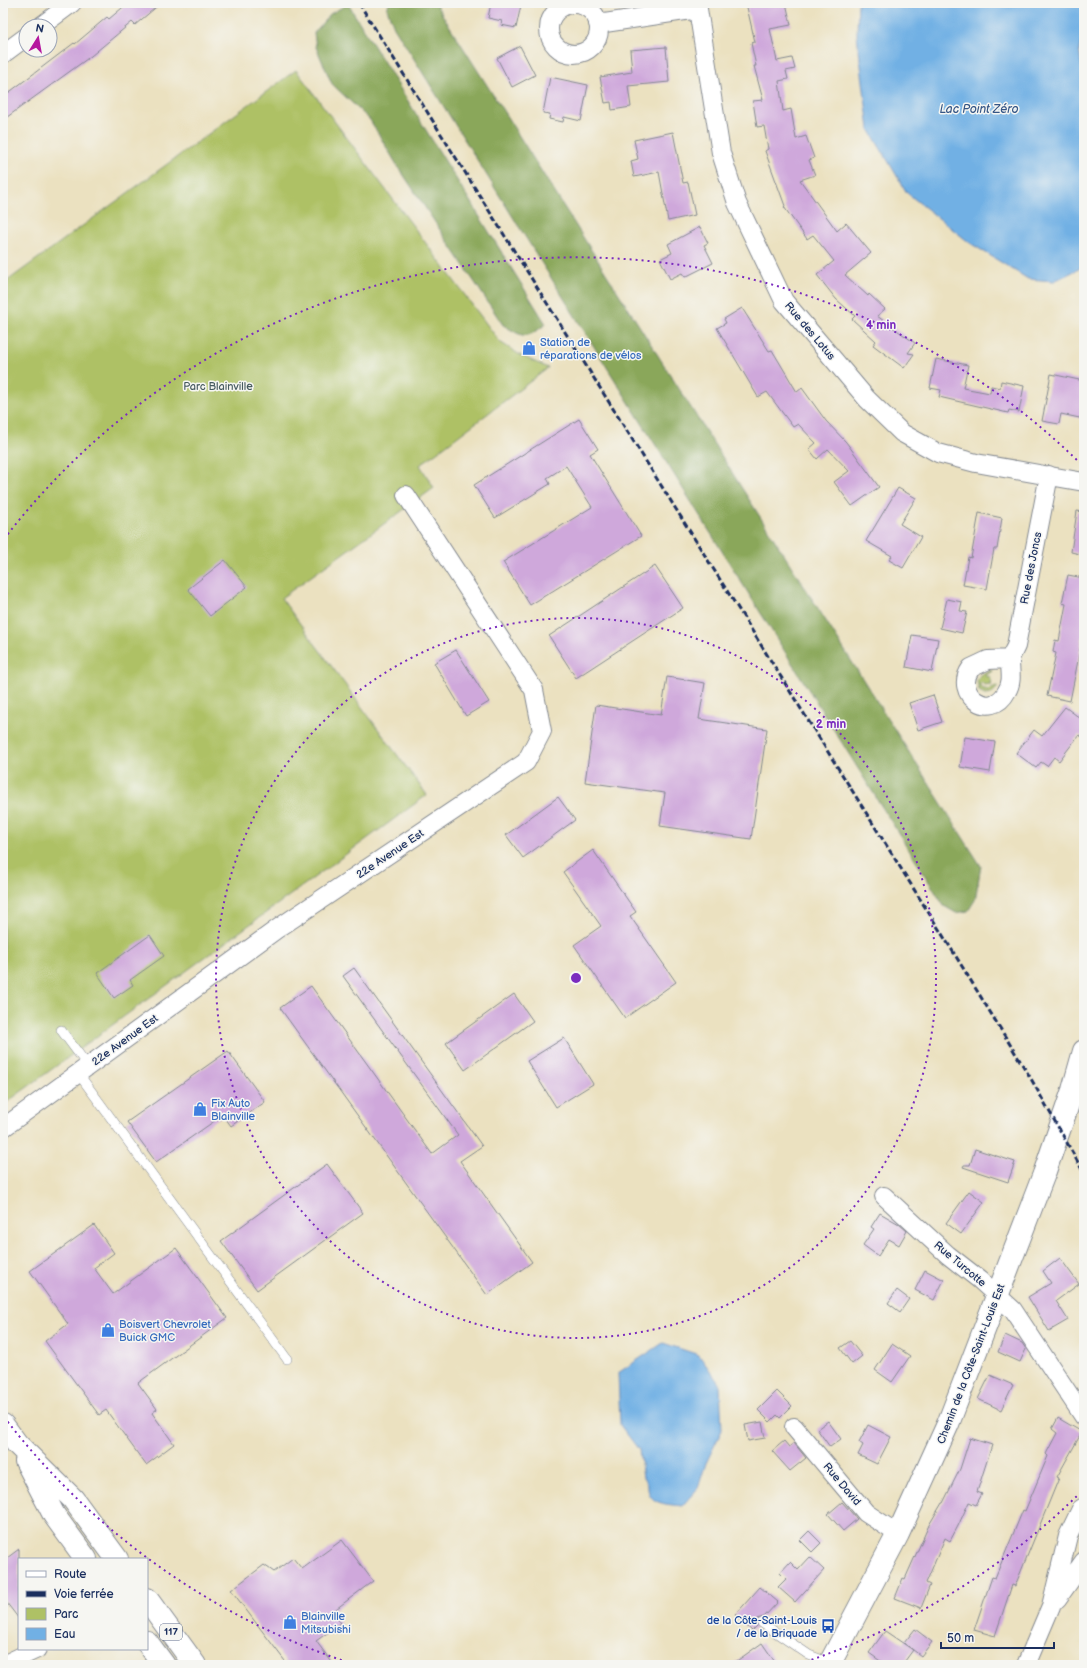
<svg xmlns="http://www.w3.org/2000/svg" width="1087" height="1668" font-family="'Balsamiq Sans',sans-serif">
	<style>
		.green { fill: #aec165; stroke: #647862 }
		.forest { fill: #8aa75a; stroke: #526b5c }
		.water { fill: #71b0e4; stroke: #4670a1 }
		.building { fill: #cfa8db }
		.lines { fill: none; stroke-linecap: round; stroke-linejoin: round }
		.lane-casing { stroke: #83888f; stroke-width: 10 }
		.street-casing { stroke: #83888f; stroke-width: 20 }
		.secondary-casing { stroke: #83888f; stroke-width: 24 }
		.primary-casing { stroke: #83888f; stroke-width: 24 }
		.lane { stroke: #fff; stroke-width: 9 }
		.street { stroke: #fff; stroke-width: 18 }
		.secondary { stroke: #fff; stroke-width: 22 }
		.primary { stroke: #fff; stroke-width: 22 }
		.rail { stroke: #1b2f5e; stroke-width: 3; stroke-dasharray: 6 3; stroke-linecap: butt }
		.ring { fill: none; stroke: #7b2cbf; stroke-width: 2; stroke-dasharray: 2 4 }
		.labels { text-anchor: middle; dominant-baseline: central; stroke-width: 3; stroke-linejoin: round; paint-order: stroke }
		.shield { fill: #f6f6f2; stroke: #5d6b8a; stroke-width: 1 }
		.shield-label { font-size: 10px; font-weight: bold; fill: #1b2f5e }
		.street-label { font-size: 11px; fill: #1b2f5e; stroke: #f6f6f2 }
		.shop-label { font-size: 11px; fill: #366cbe; stroke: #f6f6f2; text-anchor: start }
		.park-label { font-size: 11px; fill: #475b60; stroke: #f6f6f2 }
		.transit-label { font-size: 11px; fill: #164399; stroke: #f6f6f2; text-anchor: end }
		.water-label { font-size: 12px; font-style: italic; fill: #355686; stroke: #f6f6f2 }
		.centre { fill: #7b2cbf; stroke: #f6f6f2; stroke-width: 2 }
		.ring-label { font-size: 12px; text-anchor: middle; font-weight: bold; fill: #7b2cbf; stroke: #f6f6f2; stroke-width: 3; stroke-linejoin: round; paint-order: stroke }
	</style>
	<rect width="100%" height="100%" fill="#f6f6f2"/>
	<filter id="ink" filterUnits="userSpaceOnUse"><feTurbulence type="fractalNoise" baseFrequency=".025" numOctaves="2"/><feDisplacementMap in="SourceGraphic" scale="8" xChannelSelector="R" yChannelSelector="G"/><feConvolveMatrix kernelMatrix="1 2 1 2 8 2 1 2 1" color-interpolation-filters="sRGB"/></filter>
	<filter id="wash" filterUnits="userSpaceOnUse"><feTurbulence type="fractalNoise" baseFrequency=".012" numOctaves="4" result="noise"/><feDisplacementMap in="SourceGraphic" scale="16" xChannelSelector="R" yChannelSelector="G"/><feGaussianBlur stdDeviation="0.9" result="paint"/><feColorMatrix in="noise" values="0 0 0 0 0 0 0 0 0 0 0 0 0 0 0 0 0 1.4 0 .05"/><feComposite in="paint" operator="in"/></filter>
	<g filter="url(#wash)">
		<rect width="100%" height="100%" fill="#ebe1c0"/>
		<path class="green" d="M296 70 500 342 520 355 548 368 420 465 434 488 281 598 427 795 3 1105V284Z
			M991 669 992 671 985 676 991 677 990 680 991 684 984 685 981 682 980 684 981 688 988 690 996 686 998 687 992 693 985 694 979 691 977 681 980 675Z"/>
		<path class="forest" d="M389 3H435L981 866 975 900 968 911 956 913 944 906 394 27 387 9Z
			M348 4 546 324C525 340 525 338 503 325L397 165 370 120 332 84 316 47 314 33 330 14Z"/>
		<path class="water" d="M858 3H1084V30L1079 50 1084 79V262L1079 269 1054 281 1028 279 970 243 907 193 869 129 857 35Z
			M663 1343 699 1355 720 1385 722 1430 706 1463 698 1488 682 1506C667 1504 647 1505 648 1485L643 1478 639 1450 620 1425 618 1373Z"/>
		<g id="blocks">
			<path class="building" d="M128 3H161L135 25 132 22 91 56 3 120V97L74 43 75 44 107 17 109 19Z
				M491 3H514L521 5 516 28 501 25 502 21 488 18Z
				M746 3H786L791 25 770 29 777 61 792 58 795 69 786 71 788 79 779 81 783 111 791 109 796 139 806 136 814 158 809 160 815 175 800 180 837 231 846 223 871 253 845 275 868 296 869 294 885 309 877 316 915 343 908 353 914 354 904 368 873 345 876 341 852 319 855 316 836 299 817 275 834 261 813 235 807 239 784 207 785 206 765 151 768 149 764 126 757 127 753 101 763 100 754 66H756L751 43 755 42Z
				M520 46 535 75 512 87 497 58Z
				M666 47 669 82 628 86 631 107 612 110 611 102 605 103 600 77 632 72 630 50Z
				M550 77 588 85 581 121 564 117 563 122 549 119 550 114 543 113Z
				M673 132 683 183 688 182 695 215 668 221 659 172 634 177 631 161 638 159 634 140Z
				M700 227 708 243 704 245 713 263 685 277 682 273 670 279 660 259 672 253 668 244Z
				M742 308 769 351 772 350 797 392 802 388 826 421 846 442 879 487 852 506 834 482 849 471 828 449 817 459 809 449 816 443 798 424 793 427 767 392 758 397 717 328 726 323 724 319Z
				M936 359 968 365 963 388 990 393 991 386 1000 388 1001 381 1024 386 1019 412 1009 410 1008 413 939 397 941 390 930 388Z
				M1051 374 1084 381V419L1061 414 1059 424 1042 421Z
				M579 419 598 449 590 454 641 536 530 605 503 562 592 507 566 466 547 478 550 484 495 518 474 485Z
				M898 488 916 498 900 524 921 537 903 568 889 560 892 556 866 541Z
				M1077 511 1084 512V555L1071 552Z
				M979 513 1002 518 997 549H994L987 589 963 585 968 557 971 558Z
				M225 560 247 587 210 616 188 589Z
				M655 566 683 608 576 678 549 636Z
				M1068 575 1084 578V630L1070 701 1047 696 1056 653 1053 652 1055 640 1059 641 1066 604 1062 603Z
				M947 599 962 602 960 611 967 612 962 633 940 628Z
				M912 635 938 639 932 672 906 667Z
				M456 650 489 702 466 716 434 663Z
				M667 677 705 683 699 719 767 729 751 839 660 826 665 793 585 782 596 705 661 715Z
				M933 695 942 722 918 730 909 703Z
				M1065 707 1084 721V738L1079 735 1059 761 1054 757 1047 766 1041 762 1036 768 1016 753 1034 730 1042 736Z
				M965 737 995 742 990 772 960 767Z
				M558 797 575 820 523 858 506 835Z
				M593 850 636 912 630 916 676 982 625 1018 574 945 601 926 563 872Z
				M150 935 164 956 130 980 133 985 114 998 97 973Z
				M354 968 482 1146 460 1161 532 1262 487 1295 280 1008 311 986 432 1154 458 1135 343 976Z
				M514 994 533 1021 465 1070 446 1043Z
				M564 1038 593 1084 556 1107 527 1061Z
				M228 1051 265 1102 231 1126 223 1115 156 1162 127 1122Z
				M975 1149 1015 1162 1008 1182 963 1167 964 1165H970Z
				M327 1164 363 1213 257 1290 221 1241Z
				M969 1191 984 1202 961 1234 946 1223Z
				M880 1213 899 1224 907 1231 899 1245 889 1239 878 1256 863 1245 874 1229 871 1227Z
				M94 1225 114 1253 94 1268 113 1294 176 1248 227 1318 138 1383 157 1409 152 1413 174 1444 146 1465 106 1410 99 1415 45 1341 68 1324 30 1271Z
				M1060 1258 1079 1284 1056 1301 1068 1320 1049 1331 1028 1297 1051 1283 1043 1271Z
				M925 1270 944 1280 934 1300 915 1290Z
				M897 1290 909 1299 900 1312 888 1303Z
				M1005 1335 1022 1343 1026 1349 1020 1362 998 1352Z
				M850 1341 862 1356 852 1364 840 1348Z
				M892 1344 910 1356 892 1382 875 1370Z
				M990 1375 1013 1385 1001 1410 978 1399Z
				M777 1391 792 1406 780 1418 777 1415 770 1422 758 1410Z
				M1058 1418 1082 1432 1057 1477 1059 1478 1015 1586 1012 1585 995 1636 974 1630 992 1577 995 1578 1023 1510 1025 1511 1048 1456 1046 1454 1057 1433 1052 1429Z
				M828 1421 841 1439 830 1447 817 1429Z
				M762 1422 765 1438 748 1441 745 1425Z
				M868 1425 891 1437 877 1464 858 1455 863 1445 859 1442Z
				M970 1438 992 1445 977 1492 982 1494 976 1505 969 1502 958 1526 950 1541 945 1538 926 1583 930 1585 921 1608 895 1598 903 1578 905 1579 929 1525 942 1503H943L960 1469Z
				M784 1441 789 1447 794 1443 806 1458 790 1471 772 1451Z
				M842 1502 857 1519 843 1531 828 1514Z
				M809 1531 821 1543 812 1552 800 1540Z
				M342 1540 373 1581 332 1612 341 1623 316 1641 334 1665H288L231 1590 264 1565 274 1572 293 1558 302 1569Z
				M19 1549V1619L3 1598V1561Z
				M810 1557 824 1570 795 1602 778 1587 786 1579 780 1573 790 1562 798 1570Z
				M760 1587 778 1602 764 1617 757 1619V1626L752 1631 735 1615Z
				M915 1629 932 1642 921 1656 904 1643Z
				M885 1631 913 1650 902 1665H886L869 1653Z
				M762 1643 777 1665H731Z"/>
		</g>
	</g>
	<g filter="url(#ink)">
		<use href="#blocks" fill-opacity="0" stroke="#83888f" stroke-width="1"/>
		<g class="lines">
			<defs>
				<path id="lane" d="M61 1030 88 1066
					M78 1073 287 1359
					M762 1623 809 1655 830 1663"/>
				<path id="street" d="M697 3 721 153 737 203 784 301 867 399 902 433 938 453 976 463 1084 482
					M549 29a25 25 0 1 1 50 0a25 25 0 1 1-50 0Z
					M598 24 698 9
					M41 26 72 3
					M3 54 26 37
					M1010 659 988 660 971 668C952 694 991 722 1007 691 1013 681 1010 672 1010 661 1010 656 1014 651 1016 646L1049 475
					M3 1128 277 929 526 762 542 731 534 690 406 495
					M884 1196 948 1255 980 1280 1013 1310 1084 1417
					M794 1427 866 1513 898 1534
					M1057 1599 1084 1561
					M3 1665 37 1649
					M1026 1665 1051 1606 1068 1536 1081 1509 1084 1507"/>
				<path id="secondary" d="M829 1665 898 1534 948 1424 1044 1174 1073 1090 1084 1051"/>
				<path id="primary" d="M3 1425 17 1444 73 1499 117 1559
					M26 1461 54 1515 86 1559
					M147 1599 195 1665
					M147 1642 164 1665"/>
			</defs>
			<use href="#lane" class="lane-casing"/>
			<use href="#street" class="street-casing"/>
			<use href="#secondary" class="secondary-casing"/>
			<use href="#primary" class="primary-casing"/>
			<use href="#lane" class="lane"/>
			<use href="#street" class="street"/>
			<use href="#secondary" class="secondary"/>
			<use href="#primary" class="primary"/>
			<path class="rail" d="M359 3 952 950 1030 1077 1084 1173"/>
		</g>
	</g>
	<g class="ring">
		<circle cx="576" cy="978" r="360"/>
		<path d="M1081 1492A721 721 0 0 1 799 1664M353 1664A721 721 0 0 1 4 1417M4 539A721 721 0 0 1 1081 464"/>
	</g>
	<defs>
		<symbol id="shop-bare" viewBox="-9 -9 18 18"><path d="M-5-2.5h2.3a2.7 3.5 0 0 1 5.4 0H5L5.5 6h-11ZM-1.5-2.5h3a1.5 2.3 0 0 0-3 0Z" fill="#3f7fe0" stroke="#f6f6f2" stroke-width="2.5" paint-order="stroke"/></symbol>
		<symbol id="bus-bare" viewBox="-9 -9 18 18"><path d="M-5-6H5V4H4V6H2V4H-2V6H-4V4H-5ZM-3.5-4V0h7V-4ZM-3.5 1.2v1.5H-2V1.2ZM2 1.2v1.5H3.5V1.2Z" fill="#1a4fb4" stroke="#f6f6f2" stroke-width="2.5" paint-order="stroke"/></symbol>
	</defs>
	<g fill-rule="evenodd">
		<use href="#shop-bare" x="519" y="338" width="20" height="20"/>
		<use href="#shop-bare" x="190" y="1099" width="20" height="20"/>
		<use href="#shop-bare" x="98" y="1320" width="20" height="20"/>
		<use href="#shop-bare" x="280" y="1612" width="20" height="20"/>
		<use href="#bus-bare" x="818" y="1616" width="20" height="20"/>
	</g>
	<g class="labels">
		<rect class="shield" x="160" y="1624" width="22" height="16" rx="3"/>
		<g class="shield-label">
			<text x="171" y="1632">117</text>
		</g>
		<g class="street-label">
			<text transform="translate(810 331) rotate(50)">Rue des Lotus</text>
			<text transform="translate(1031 568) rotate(-79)">Rue des Joncs</text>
			<text transform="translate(390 854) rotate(-34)">22e Avenue Est</text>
			<text transform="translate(125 1040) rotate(-36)">22e Avenue Est</text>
			<text transform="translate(960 1264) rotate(40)">Rue Turcotte</text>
			<text transform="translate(971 1364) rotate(-69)">Chemin de la Côte-Saint-Louis Est</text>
			<text transform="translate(842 1484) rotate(50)">Rue David</text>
		</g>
		<g class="shop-label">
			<text x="540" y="342">Station de<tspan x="540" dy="13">réparations de vélos</tspan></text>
			<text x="211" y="1103">Fix Auto<tspan x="211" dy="13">Blainville</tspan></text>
			<text x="119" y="1324">Boisvert Chevrolet<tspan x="119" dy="13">Buick GMC</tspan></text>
			<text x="301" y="1616">Blainville<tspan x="301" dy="13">Mitsubishi</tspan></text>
		</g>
		<g class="park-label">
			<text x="218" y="386">Parc Blainville</text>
		</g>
		<g class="transit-label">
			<text x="817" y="1620">de la Côte-Saint-Louis<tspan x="817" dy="13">/ de la Briquade</tspan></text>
		</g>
		<g class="water-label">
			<text x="979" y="109">Lac Point Zéro</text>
		</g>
	</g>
	<circle cx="576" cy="978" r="6" class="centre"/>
	<g class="ring-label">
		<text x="881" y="329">4 min</text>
		<text x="831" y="728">2 min</text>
	</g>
	<rect width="1087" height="1668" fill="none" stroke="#f6f6f2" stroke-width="16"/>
	<rect x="18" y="1558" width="130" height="92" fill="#f6f6f2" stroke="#9ea6b7"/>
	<rect x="26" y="1571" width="20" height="6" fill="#ffffff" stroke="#9ea6b7"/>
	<text x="54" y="1578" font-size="12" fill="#1b2f5e">Route</text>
	<rect x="26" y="1591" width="20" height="6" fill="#1b2f5e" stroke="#9ea6b7"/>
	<text x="54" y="1598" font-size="12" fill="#1b2f5e">Voie ferrée</text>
	<rect x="26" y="1608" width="20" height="12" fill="#aec165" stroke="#9ea6b7"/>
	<text x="54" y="1618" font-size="12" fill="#1b2f5e">Parc</text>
	<rect x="26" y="1628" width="20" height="12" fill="#71b0e4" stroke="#9ea6b7"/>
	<text x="54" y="1638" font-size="12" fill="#1b2f5e">Eau</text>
	<g transform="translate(38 38) rotate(11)"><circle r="19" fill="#f6f6f2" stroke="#9ea6b7"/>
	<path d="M0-3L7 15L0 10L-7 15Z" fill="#b5179e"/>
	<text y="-6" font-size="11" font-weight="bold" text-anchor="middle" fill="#1b2f5e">N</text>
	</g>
	<path d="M941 1642v6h113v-6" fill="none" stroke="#1b2f5e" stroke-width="2"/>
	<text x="947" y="1642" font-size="12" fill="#1b2f5e" stroke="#f6f6f2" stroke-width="3" paint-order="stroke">50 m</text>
</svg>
